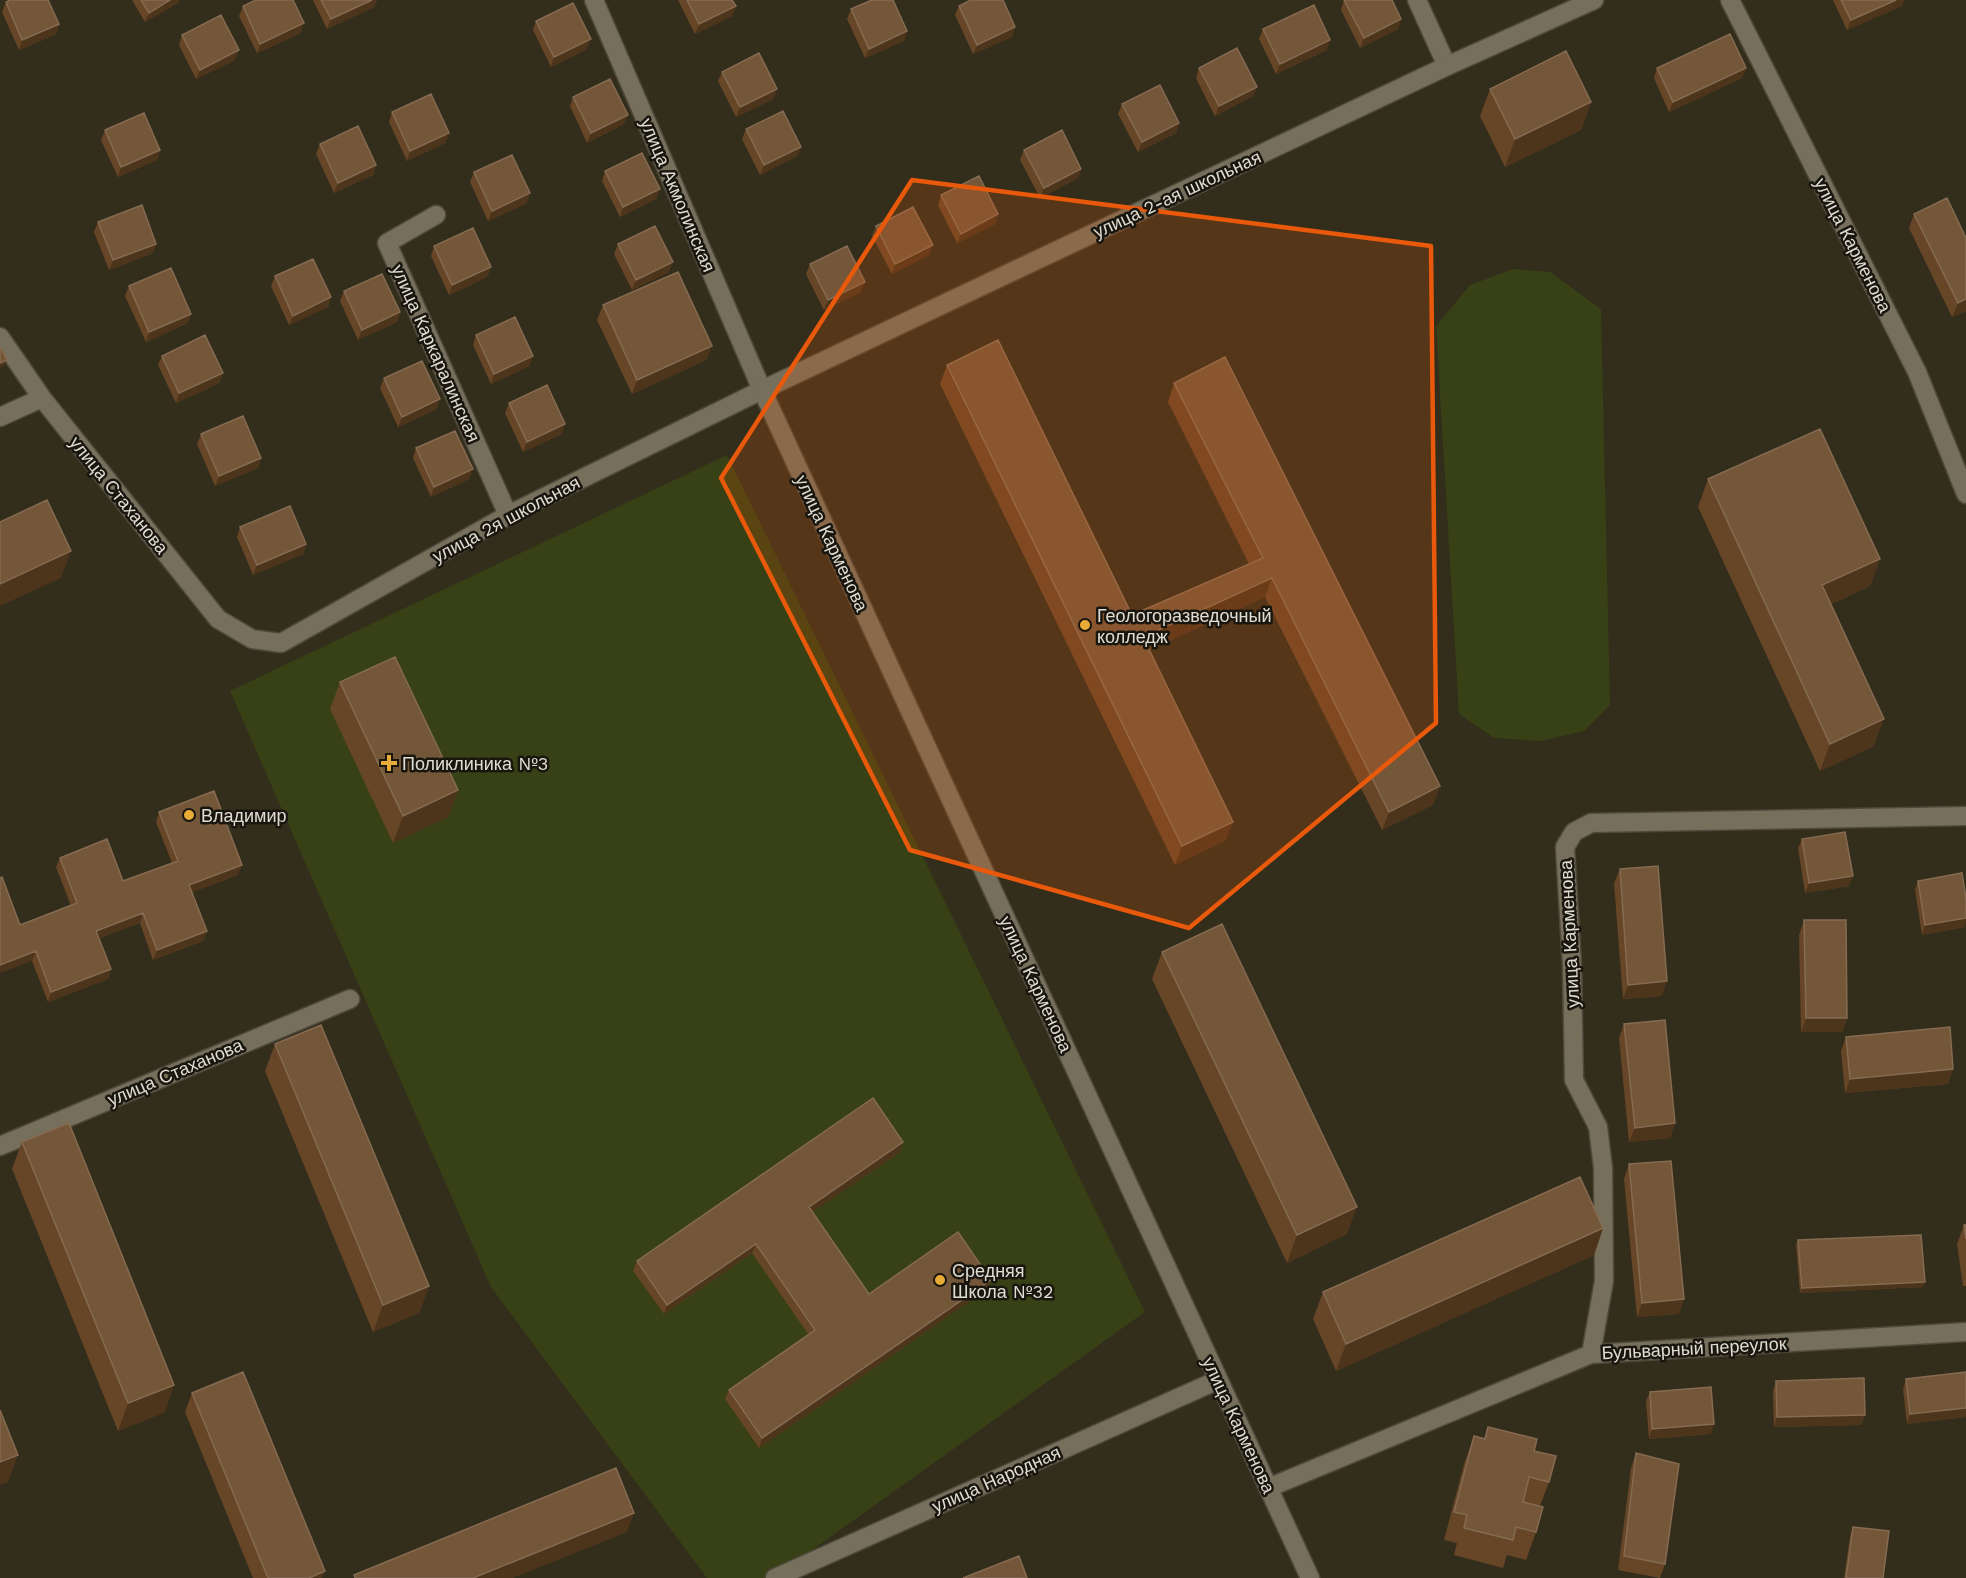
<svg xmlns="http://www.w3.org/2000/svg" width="1966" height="1578" font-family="'Work Sans',sans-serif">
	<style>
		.green { fill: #384015 }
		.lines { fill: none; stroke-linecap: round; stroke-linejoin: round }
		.minor-casing { stroke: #4e493b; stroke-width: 21 }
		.tertiary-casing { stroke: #4e493b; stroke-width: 21 }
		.minor { stroke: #756f5c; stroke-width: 18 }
		.tertiary { stroke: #756f5c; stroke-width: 18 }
		.wall { fill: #674527 }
		.shaded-wall { fill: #4d351b }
		.building { fill: #745639; stroke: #856b51; stroke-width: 1.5 }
		.marked { fill: #e8590c; fill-opacity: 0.2; stroke: #e8590c; stroke-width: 4.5; stroke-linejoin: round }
		.poi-dot { fill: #e8ab37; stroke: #18160e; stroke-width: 2 }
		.labels { text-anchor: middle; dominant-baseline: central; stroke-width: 5; stroke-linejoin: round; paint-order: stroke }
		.street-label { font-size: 18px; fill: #e0dcd2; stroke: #18160e }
		.poi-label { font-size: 18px; fill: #e0dcd2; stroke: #18160e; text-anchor: start }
	</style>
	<rect width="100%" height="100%" fill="#332d1c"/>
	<path class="green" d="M1513 269 1550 272 1601 309 1610 705 1584 731 1540 741 1494 738 1459 714 1436 326 1470 285Z
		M727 455 1145 1312 773 1578H707L491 1287 230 691Z"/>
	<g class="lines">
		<defs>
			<path id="minor" d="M1417 0 1447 66
				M1730 0 1917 372 1966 494
				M436 215 387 243 508 515
				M0 337 42 398 218 619 252 639 281 643 508 515 762 390 594 0
				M0 417 42 398
				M0 1146 350 999
				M1591 1354 1604 1281 1603 1168 1598 1127 1574 1080 1572 966 1565 847 1574 832 1591 823 1966 816
				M1268 1488 1591 1354 1966 1332
				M775 1578 1218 1380"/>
			<path id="tertiary" d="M1310 1578 762 390 1447 66 1594 0"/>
		</defs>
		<use href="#minor" class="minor-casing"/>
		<use href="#tertiary" class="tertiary-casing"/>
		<use href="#minor" class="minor"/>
		<use href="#tertiary" class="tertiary"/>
	</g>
	<path class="wall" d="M132 0H179L178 3 145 22Z
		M313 0H377L374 7 327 29Z
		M678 0H732L736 6 732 16 695 34Z
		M1344 0 1401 19 1398 29 1360 48 1341 10Z
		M1833 0H1904L1902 6 1847 30Z
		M6 2 59 24 56 34 19 50 2 12Z
		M243 6 301 33 257 53 239 16Z
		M959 6 1015 27 1012 37 973 54 955 15Z
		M851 9 907 31 904 41 865 58 847 19Z
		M536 21 587 49 551 67 533 30Z
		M1263 29 1327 50 1276 74 1259 39Z
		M182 35 235 60 196 79 179 45Z
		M1199 68 1257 87 1253 96 1215 116 1196 78Z
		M1657 68H1746L1742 78 1669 112 1654 78Z
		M722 72 777 89 773 99 736 117 718 81Z
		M1490 89 1591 102 1581 130 1505 167 1480 116Z
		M573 97 624 124 587 143 570 106Z
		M1122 104 1179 123 1176 133 1138 152 1118 114Z
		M392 112 449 133 445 143 407 161 389 122Z
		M746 129 801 147 797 156 760 175 742 139Z
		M105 130 160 150 157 160 118 177 101 140Z
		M320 144 376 165 373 175 334 193 316 154Z
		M1024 150 1081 169 1078 178 1040 198 1020 160Z
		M605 171 660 189 656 199 620 217 602 181Z
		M474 172 527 203 488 221 470 182Z
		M941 195 998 214 995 224 957 243 938 205Z
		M1914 214 1966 238V311L1952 317 1909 228Z
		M98 222 156 244 153 253 109 270 94 232Z
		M876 226 929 255 892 274 872 236Z
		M618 244 669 272 632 290 614 254Z
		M434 246 491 267 487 277 449 295 431 256Z
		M810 264 861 292 824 310 806 274Z
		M275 276 331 297 328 307 289 325 271 286Z
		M129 286 188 323 146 342 125 296Z
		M344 291 400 312 397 322 358 340 340 301Z
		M603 305 712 346 706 360 632 394 597 320Z
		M476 335 533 356 529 366 491 384 473 345Z
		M162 356 223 373 219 383 176 403 158 365Z
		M947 365 1132 615 1249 564 1168 402 1174 383 1440 786 1433 805 1382 830 1265 597 1149 650 1226 840 1175 865 940 384Z
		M384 378 437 409 398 427 380 388Z
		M509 403 562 434 523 452 505 413Z
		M201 434 261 458 258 468 215 486 197 444Z
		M416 448 469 479 431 497 413 458Z
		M1708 479 1880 559 1870 586 1831 604 1874 746 1820 771 1698 507Z
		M240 527 306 544 303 554 253 575 237 537Z
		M340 682 458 790 448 817 393 843 330 709Z
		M159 812 238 875 192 892 207 931 203 941 153 960 140 923 99 938 111 969 108 979 48 1002 32 961 20 925 71 906 56 867 60 858 123 881 172 863 156 822Z
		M1802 839 1849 886 1805 893 1798 848Z
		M1620 869 1662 996 1623 999 1614 883Z
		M1918 881 1966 899 1965 927 1922 935 1915 890Z
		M1804 920 1847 1018 1842 1032H1801L1799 935Z
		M1162 952 1347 1234 1287 1263 1152 979Z
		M1624 1024 1675 1123 1670 1138 1629 1142 1619 1038Z
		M1846 1037 1953 1069 1948 1084 1845 1093 1841 1051Z
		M275 1044 429 1286 419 1313 373 1332 265 1071Z
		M22 1142 165 1412 118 1431 12 1169Z
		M903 1142 900 1152 812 1212 869 1294 991 1280 987 1289 759 1448 725 1399 729 1390 808 1334 752 1253 664 1314 633 1271 637 1261Z
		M1629 1164 1679 1314 1637 1317 1624 1179Z
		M1964 1225H1966V1286H1963L1957 1244Z
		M1603 1228 1594 1255 1336 1371 1313 1319 1323 1292Z
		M1798 1240 1923 1287 1800 1293 1796 1245Z
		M1966 1372V1417L1907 1424 1903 1389 1906 1379Z
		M1776 1381 1865 1415 1861 1425 1774 1427 1773 1391Z
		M1650 1392 1711 1434 1649 1439 1646 1401Z
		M192 1393 322 1578H253L185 1412Z
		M1488 1427 1534 1451 1549 1482 1540 1506 1536 1532 1526 1560 1507 1555 1503 1568 1454 1555 1457 1543 1444 1540 1464 1464 1474 1436 1484 1439Z
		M1636 1453 1665 1564 1660 1578 1618 1570 1631 1468Z
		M1853 1527 1883 1578H1844L1850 1536Z"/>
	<path class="shaded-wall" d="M170 0H179L178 3 145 22 149 13Z
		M372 0H377L374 7 327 29 331 19Z
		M1896 0H1904L1902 6 1847 30 1851 20Z
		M736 6 732 16 695 34 699 24Z
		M1401 19 1398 29 1360 48 1364 38Z
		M304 23 301 33 257 53 260 44Z
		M59 24 56 34 19 50 22 40Z
		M1015 27 1012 37 973 54 977 45Z
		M907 31 904 41 865 58 869 49Z
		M591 39 587 49 551 67 554 57Z
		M1330 40 1327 50 1276 74 1280 64Z
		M239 50 235 60 196 79 200 70Z
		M1746 68 1742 78 1669 112 1673 102Z
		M1257 87 1253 96 1215 116 1219 106Z
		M777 89 773 99 736 117 740 107Z
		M1591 102 1581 130 1505 167 1515 139Z
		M628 115 624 124 587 143 591 133Z
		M1179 123 1176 133 1138 152 1142 142Z
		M449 133 445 143 407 161 410 151Z
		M801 147 797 156 760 175 764 165Z
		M160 150 157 160 118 177 121 167Z
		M376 165 373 175 334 193 338 183Z
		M1081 169 1078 178 1040 198 1044 188Z
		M660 189 656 199 620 217 623 207Z
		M530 193 527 203 488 221 492 211Z
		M998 214 995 224 957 243 961 234Z
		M156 244 153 253 109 270 113 260Z
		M933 245 929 255 892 274 895 264Z
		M673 262 669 272 632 290 636 280Z
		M491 267 487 277 449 295 452 285Z
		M865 282 861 292 824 310 828 300Z
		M331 297 328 307 289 325 293 316Z
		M1966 299V311L1952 317 1958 303Z
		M400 312 397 322 358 340 362 330Z
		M191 314 188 323 146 342 149 332Z
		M712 346 706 360 632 394 637 380Z
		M533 356 529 366 491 384 494 374Z
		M7 360 5 365 0 367V363Z
		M223 373 219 383 176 403 179 393Z
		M440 399 437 409 398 427 402 417Z
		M565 424 562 434 523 452 527 442Z
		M261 458 258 468 215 486 219 476Z
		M473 469 469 479 431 497 434 487Z
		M306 544 303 554 253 575 257 565Z
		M71 551 61 578 0 606V584Z
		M1880 559 1870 586 1812 612 1822 585Z
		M1272 578 1265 597 1136 656 1143 637Z
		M1884 719 1874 746 1820 771 1830 744Z
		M1440 786 1433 805 1382 830 1389 812Z
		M458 790 448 817 393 843 403 816Z
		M1233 822 1226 840 1175 865 1182 846Z
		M242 865 238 875 186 895 189 885Z
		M1853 876 1849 886 1805 893 1809 883Z
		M143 913 140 923 93 941 96 931Z
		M1966 918 1965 927 1922 935 1925 925Z
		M207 931 203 941 153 960 157 950Z
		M36 951 32 961 0 973V965Z
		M111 969 108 979 48 1002 51 992Z
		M1667 981 1662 996 1623 999 1628 985Z
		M1806 1018H1847L1842 1032H1801Z
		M1953 1069 1948 1084 1845 1093 1850 1079Z
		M1675 1123 1670 1138 1629 1142 1635 1128Z
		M903 1142 900 1152 805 1217 809 1207Z
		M1357 1207 1347 1234 1287 1263 1297 1235Z
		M1603 1228 1594 1255 1336 1371 1346 1344Z
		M756 1244 752 1253 664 1314 667 1305Z
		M991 1280 987 1289 759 1448 762 1438Z
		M1925 1282 1923 1287 1800 1293 1802 1288Z
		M429 1286 419 1313 373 1332 383 1305Z
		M1684 1299 1679 1314 1637 1317 1642 1303Z
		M174 1385 165 1412 118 1431 128 1403Z
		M1966 1408V1417L1907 1424 1910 1414Z
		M1865 1415 1861 1425 1774 1427 1777 1417Z
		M1714 1424 1711 1434 1649 1439 1652 1429Z
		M18 1455 8 1482 0 1485V1462Z
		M634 1513 627 1532 513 1578H473Z
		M325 1571 322 1578H309Z"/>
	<path class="building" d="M10 0H48L59 24 22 40 6 2Z
		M141 0H170L149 13Z
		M256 0H293L304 23 260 44 243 6Z
		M321 0H372L331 19Z
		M687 0H732L736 6 699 24Z
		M872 0H893L907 31 869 49 851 9Z
		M971 0H1003L1015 27 977 45 959 6Z
		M1344 0H1392L1401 19 1364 38Z
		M1841 0H1896L1851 20Z
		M573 3 591 39 554 57 536 21Z
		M1314 5 1330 40 1280 64 1263 29Z
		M221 15 239 50 200 70 182 35Z
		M1730 34 1746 68 1673 102 1657 68Z
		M1237 48 1257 87 1219 106 1199 68Z
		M1566 51 1591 102 1515 139 1490 89Z
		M759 53 777 89 740 107 722 72Z
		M610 79 628 115 591 133 573 97Z
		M1160 85 1179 123 1142 142 1122 104Z
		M431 94 449 133 410 151 392 112Z
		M783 111 801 147 764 165 746 129Z
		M144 113 160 150 121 167 105 130Z
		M358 126 376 165 338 183 320 144Z
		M1062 130 1081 169 1044 188 1024 150Z
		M642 153 660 189 623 207 605 171Z
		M512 155 530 193 492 211 474 172Z
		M979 176 998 214 961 234 941 195Z
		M1947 198 1966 238V299L1958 303 1914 214Z
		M142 205 156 244 113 260 98 222Z
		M913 207 933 245 895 264 876 226Z
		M655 226 673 262 636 280 618 244Z
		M473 228 491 267 452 285 434 246Z
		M847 246 865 282 828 300 810 264Z
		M313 259 331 297 293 316 275 276Z
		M171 268 191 314 149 332 129 286Z
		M678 272 712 346 637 380 603 305Z
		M382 274 400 312 362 330 344 291Z
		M515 317 533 356 494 374 476 335Z
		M205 335 223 373 179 393 162 356Z
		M998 340 1132 615 1263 558 1174 383 1225 357 1440 786 1389 812 1272 578 1143 637 1233 822 1182 846 947 365Z
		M0 346 7 360 0 363Z
		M422 361 440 399 402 417 384 378Z
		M547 385 565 424 527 442 509 403Z
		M243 416 261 458 219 476 201 434Z
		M1820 429 1880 559 1822 585 1884 719 1830 744 1708 479Z
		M455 431 473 469 434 487 416 448Z
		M47 500 71 551 0 584V522Z
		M290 506 306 544 257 565 240 527Z
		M395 657 458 790 403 816 340 682Z
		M214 791 242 865 189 885 207 931 157 950 143 913 96 931 111 969 51 992 36 951 0 965V878L2 877 20 925 77 903 60 858 107 839 123 881 178 861 159 812Z
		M1845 832 1853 876 1809 883 1802 839Z
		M1658 866 1667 981 1628 985 1620 869Z
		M1962 873 1966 899V918L1925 925 1918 881Z
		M1804 920H1846L1847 1018H1806Z
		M1222 924 1357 1207 1297 1235 1162 952Z
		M1665 1020 1675 1123 1635 1128 1624 1024Z
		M321 1025 429 1286 383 1305 275 1044Z
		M1950 1027 1953 1069 1850 1079 1846 1037Z
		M873 1098 903 1142 809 1207 869 1294 958 1232 991 1280 762 1438 729 1390 815 1330 756 1244 667 1305 637 1261Z
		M69 1123 174 1385 128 1403 22 1142Z
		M1671 1161 1684 1299 1642 1303 1629 1164Z
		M1580 1177 1603 1228 1346 1344 1323 1292Z
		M1964 1225H1966V1239Z
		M1921 1235 1925 1282 1802 1288 1798 1240Z
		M243 1372 325 1571 309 1578H268L192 1393Z
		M1966 1372V1408L1910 1414 1906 1379Z
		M1864 1378 1865 1415 1777 1417 1776 1381Z
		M1711 1387 1714 1424 1652 1429 1650 1392Z
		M0 1410 18 1455 0 1462Z
		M1488 1427 1537 1439 1534 1451 1556 1456 1549 1482 1529 1477 1523 1502 1543 1507 1536 1532 1516 1527 1513 1540 1464 1528 1467 1515 1454 1512 1474 1436 1485 1439Z
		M1636 1453 1679 1464 1665 1564 1624 1556Z
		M616 1468 634 1513 473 1578H355L354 1575Z
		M1853 1527 1889 1531 1883 1578H1846Z
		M1019 1556 1027 1578H963Z"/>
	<path class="marked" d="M912 180 1431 246 1436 723 1189 928 910 850 721 478Z"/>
	<g class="poi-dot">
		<circle cx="1085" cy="625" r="6"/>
		<path d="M386 754h6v6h6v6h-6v6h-6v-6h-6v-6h6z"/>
		<circle cx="189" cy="815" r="6"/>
		<circle cx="940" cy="1280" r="6"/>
	</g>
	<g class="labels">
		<g class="street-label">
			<text transform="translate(1177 194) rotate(-25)">улица 2-ая школьная</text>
			<text transform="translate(678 195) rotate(67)">улица Акмолинская</text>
			<text transform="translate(1853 245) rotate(63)">улица Карменова</text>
			<text transform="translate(436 353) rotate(66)">улица Каркаралинская</text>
			<text transform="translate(119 495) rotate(51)">улица Стаханова</text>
			<text transform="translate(506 519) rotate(-28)">улица 2я школьная</text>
			<text transform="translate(832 543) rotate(65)">улица Карменова</text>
			<text transform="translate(1569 934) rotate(-93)">улица Карменова</text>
			<text transform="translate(1036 984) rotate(65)">улица Карменова</text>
			<text transform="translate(175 1072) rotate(-23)">улица Стаханова</text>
			<text transform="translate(1694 1348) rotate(-3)">Бульварный переулок</text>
			<text transform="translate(1239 1425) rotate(65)">улица Карменова</text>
			<text transform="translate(996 1479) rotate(-24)">улица Народная</text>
		</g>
		<g class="poi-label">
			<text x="1097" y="615">Геологоразведочный<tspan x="1097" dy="21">колледж</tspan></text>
			<text x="402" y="763">Поликлиника №3</text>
			<text x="201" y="815">Владимир</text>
			<text x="952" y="1270">Средняя<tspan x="952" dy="21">Школа №32</tspan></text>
		</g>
	</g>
</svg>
